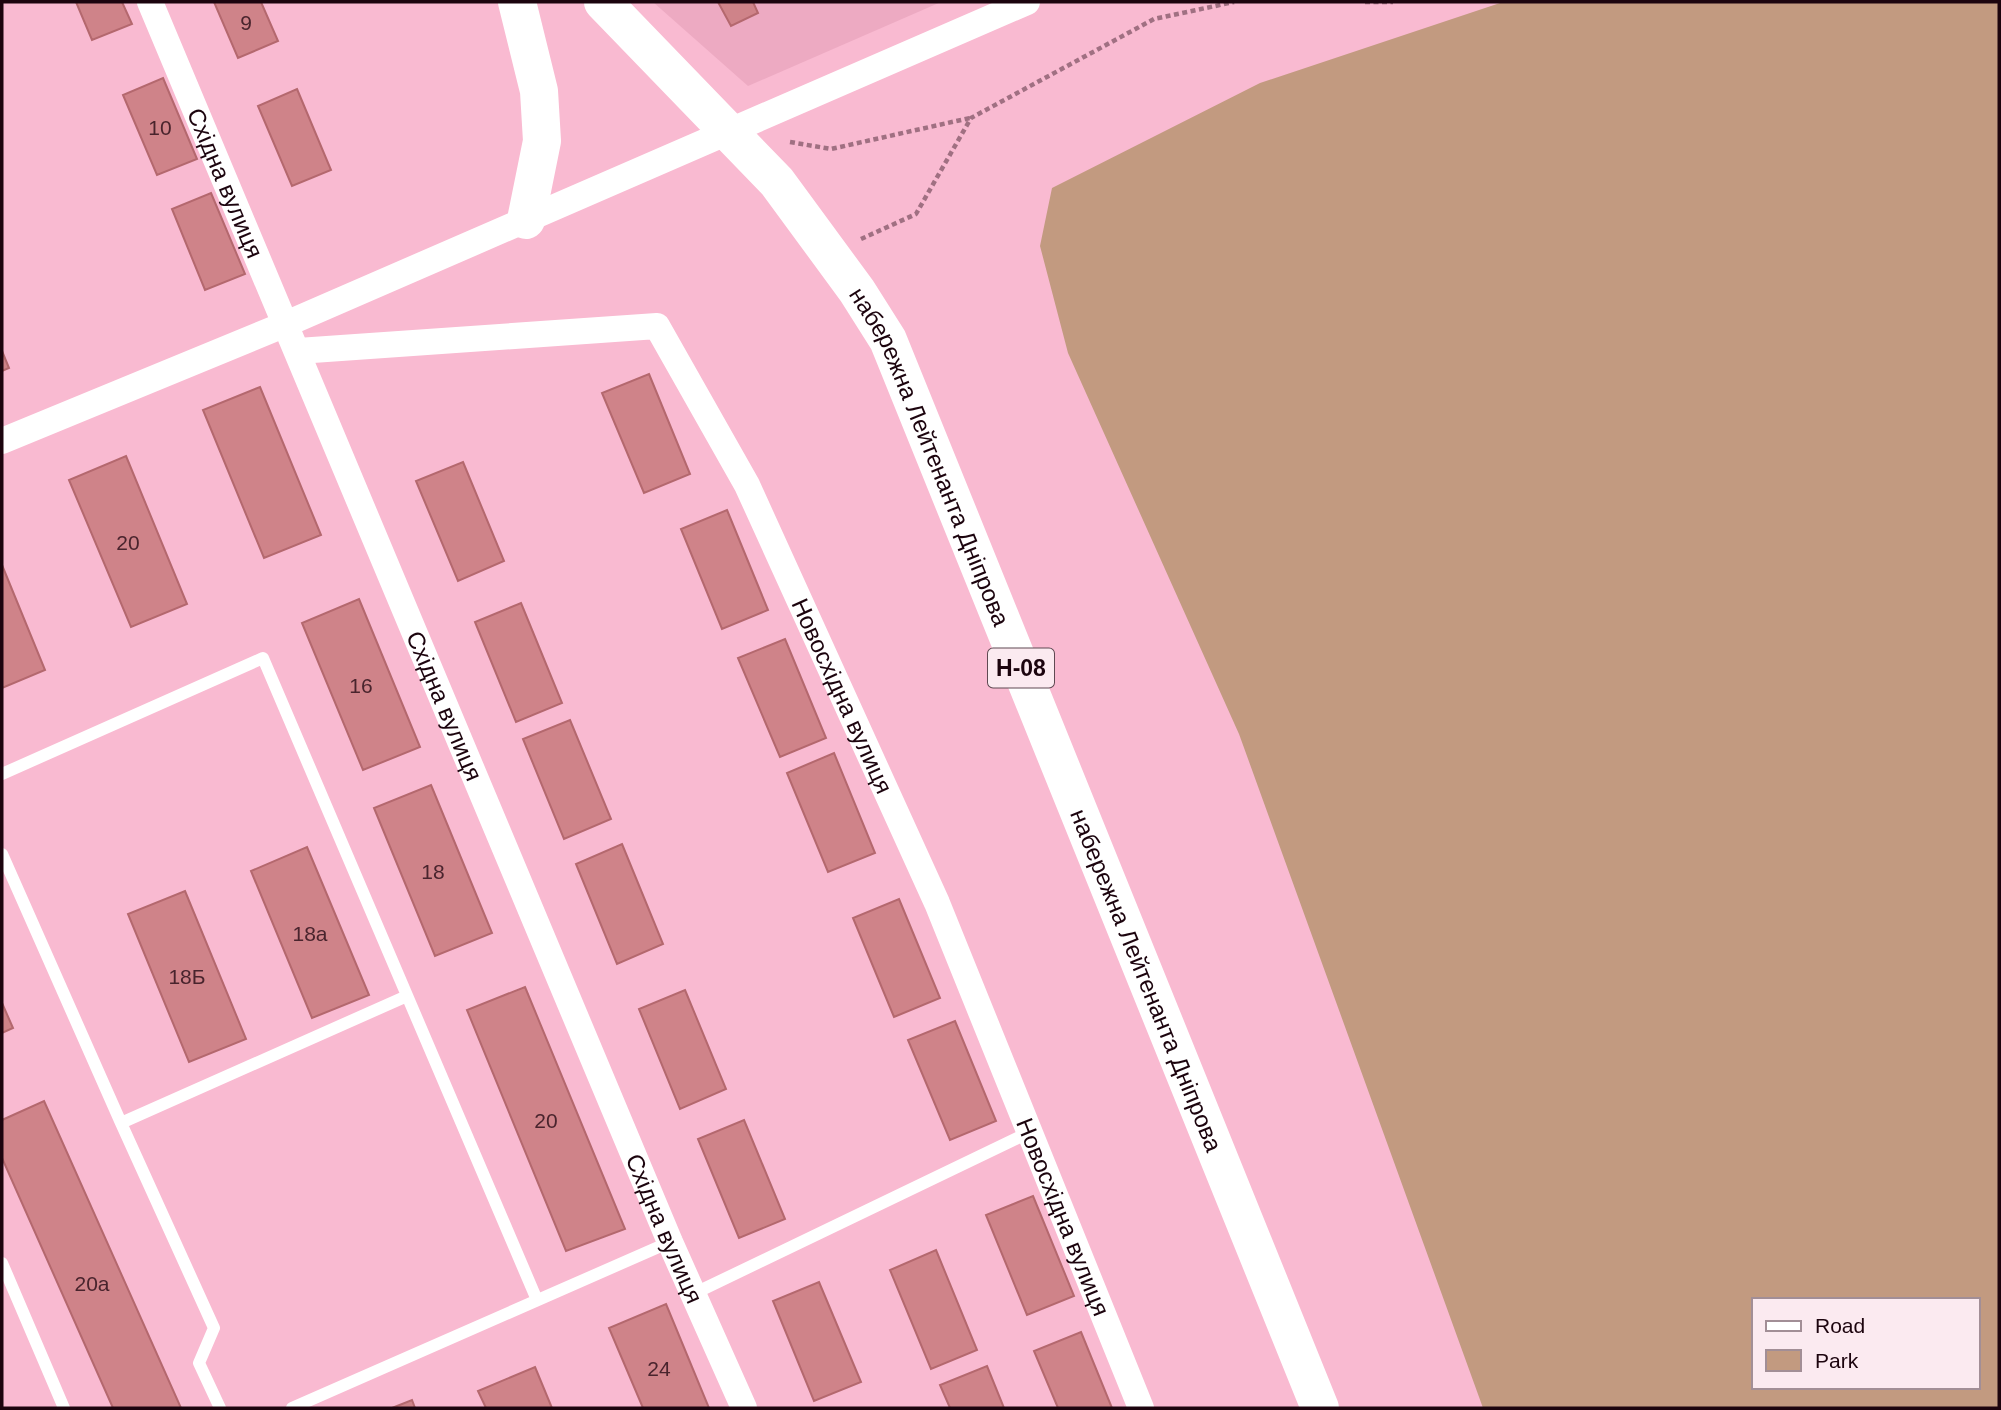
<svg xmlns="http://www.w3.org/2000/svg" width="2001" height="1410" font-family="Arial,sans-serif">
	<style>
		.built { fill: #edaac2 }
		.green { fill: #c29a80; fill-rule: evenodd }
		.building { fill: #cf8389; stroke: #b4686e; stroke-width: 2 }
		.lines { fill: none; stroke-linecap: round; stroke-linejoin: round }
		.path { stroke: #a07082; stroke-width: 4.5; stroke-dasharray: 5 3.5; stroke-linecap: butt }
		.service { stroke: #fff; stroke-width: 12 }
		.minor { stroke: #fff; stroke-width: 26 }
		.primary { stroke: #fff; stroke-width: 38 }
		.labels { text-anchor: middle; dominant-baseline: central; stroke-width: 5; stroke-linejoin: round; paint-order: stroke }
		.number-label { font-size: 21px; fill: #49242d }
		.shield { fill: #fbeaf0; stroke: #5f4952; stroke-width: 2 }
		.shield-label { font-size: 23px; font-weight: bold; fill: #1c040e }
		.street-label { font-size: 24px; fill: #1c040e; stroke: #fbeaf0 }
	</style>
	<rect width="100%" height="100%" fill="#f9bad1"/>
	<path class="built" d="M653 2H941L748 86Z"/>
	<path class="green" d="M1503 2H1999V1408H1483L1239 734 1068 353 1040 246 1052 188 1260 83ZM1754 1300H1978V1387H1754Z"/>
	<path class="building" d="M76 2H122L132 24 92 40Z
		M214 2H261L278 41 238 58Z
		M718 2H753L758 13 731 26Z
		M163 78 197 159 157 175 123 95Z
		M297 89 331 170 292 186 258 106Z
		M211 193 245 274 205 290 172 209Z
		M2 351 9 368 2 371Z
		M649 374 690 474 644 493 602 393Z
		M260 387 321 535 264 558 203 410Z
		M126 456 187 604 131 627 69 480Z
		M463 462 504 561 458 581 416 481Z
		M727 510 768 610 722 629 681 529Z
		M2 565 45 670 2 688Z
		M359 599 420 747 363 770 302 623Z
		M521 603 562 703 516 722 475 622Z
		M785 639 826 738 780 757 738 658Z
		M570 720 611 819 564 839 523 739Z
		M834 753 875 853 828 872 787 773Z
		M431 785 492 933 435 956 374 808Z
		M622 844 663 944 617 964 576 864Z
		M307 847 369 995 312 1018 251 871Z
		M185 891 246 1039 189 1062 128 914Z
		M899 899 940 998 894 1017 853 918Z
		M525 987 625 1229 566 1251 467 1010Z
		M685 990 726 1089 680 1109 639 1009Z
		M2 1003 13 1028 2 1033Z
		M955 1021 996 1121 950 1140 908 1040Z
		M44 1101 181 1408H113L2 1158V1120Z
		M744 1120 785 1219 739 1238 698 1139Z
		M1033 1196 1074 1296 1027 1315 986 1215Z
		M936 1250 977 1350 931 1369 890 1270Z
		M819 1282 861 1382 814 1401 773 1301Z
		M666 1304 709 1408H643L609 1328Z
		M1081 1332 1112 1408H1058L1034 1351Z
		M987 1366 1004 1408H950L940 1385Z
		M535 1367 552 1408H486L478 1391Z
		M412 1400 415 1408H392Z"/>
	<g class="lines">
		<path class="path" d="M1365 2H1393
			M790 142 831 149 970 118
			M861 239 916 214 971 118 1154 19 1234 2"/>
		<path class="service" d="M2 774 263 658 537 1300
			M2 854 121 1123 407 996
			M121 1123 214 1328 199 1363 220 1408
			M2 1263 64 1408
			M693 1294 1030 1132
			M292 1408 670 1242"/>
		<g class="minor">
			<path id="s1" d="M150 2 670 1242 744 1408"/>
			<path id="s2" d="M298 351 657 326 747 485 937 903 1141 1408"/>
			<path d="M2 441 286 324 1027 2"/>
		</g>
		<g class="primary">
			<path d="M517 2 539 91 542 141 526 220"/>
			<path id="s3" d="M603 2 777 182 857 291 888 340 1320 1408"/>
		</g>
	</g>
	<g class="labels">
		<g class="number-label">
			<text x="246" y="22">9</text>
			<text x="160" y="127">10</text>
			<text x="128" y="542">20</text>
			<text x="361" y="685">16</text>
			<text x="433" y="871">18</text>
			<text x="310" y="933">18а</text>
			<text x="187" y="976">18Б</text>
			<text x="546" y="1120">20</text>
			<text x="92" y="1283">20а</text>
			<text x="659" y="1368">24</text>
		</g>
		<rect class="shield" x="988" y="648.5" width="66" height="39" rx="5"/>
		<g class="shield-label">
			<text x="1021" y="668">Н-08</text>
		</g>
		<g class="street-label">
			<text stroke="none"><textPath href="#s1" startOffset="196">Східна вулиця</textPath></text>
			<text stroke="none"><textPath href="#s3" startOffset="567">набережна Лейтенанта Дніпрова</textPath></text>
			<text stroke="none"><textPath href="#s2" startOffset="774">Новосхідна вулиця</textPath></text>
			<text stroke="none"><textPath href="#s1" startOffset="763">Східна вулиця</textPath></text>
			<text stroke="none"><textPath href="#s3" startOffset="1134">набережна Лейтенанта Дніпрова</textPath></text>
			<text stroke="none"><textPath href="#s2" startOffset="1340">Новосхідна вулиця</textPath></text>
			<text stroke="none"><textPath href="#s1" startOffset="1330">Східна вулиця</textPath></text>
		</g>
	</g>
	<rect width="2001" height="1410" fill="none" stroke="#1c040e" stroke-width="7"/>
	<rect x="1752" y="1298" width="228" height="91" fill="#fbeaf0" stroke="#a28e96" stroke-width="2"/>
	<rect x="1766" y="1321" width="35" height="10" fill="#ffffff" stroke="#a28e96" stroke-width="2"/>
	<text x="1815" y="1333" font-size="21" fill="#1c040e">Road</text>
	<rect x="1766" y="1350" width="35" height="21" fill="#c29a80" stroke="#a28e96" stroke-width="2"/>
	<text x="1815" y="1368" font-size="21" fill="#1c040e">Park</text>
</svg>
